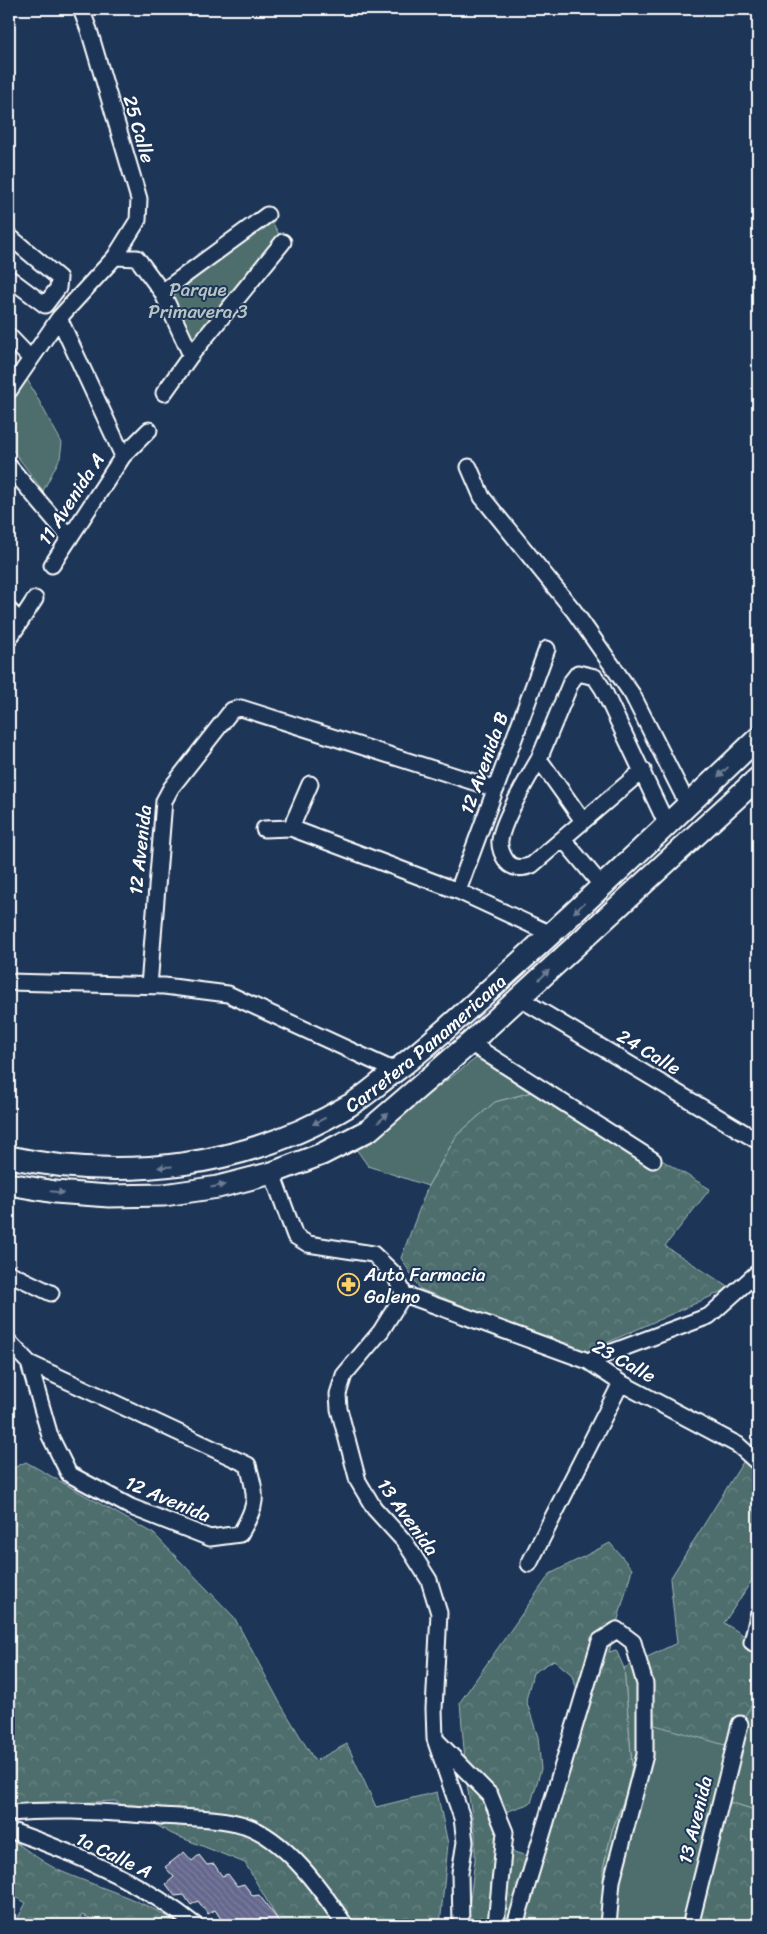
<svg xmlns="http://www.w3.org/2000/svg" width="767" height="1934" font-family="Sriracha,sans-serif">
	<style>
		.green { fill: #4e6e6d; stroke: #a6b6b6 }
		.forest { fill: url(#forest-crowns); stroke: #a6b6b6; fill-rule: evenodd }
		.building { fill: url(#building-back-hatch); stroke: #fff }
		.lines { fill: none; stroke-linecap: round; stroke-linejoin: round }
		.minor-casing { stroke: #fff; stroke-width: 19 }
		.highway-casing { stroke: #fff; stroke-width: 25 }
		.minor { stroke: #1d3557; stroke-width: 15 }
		.highway { stroke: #1d3557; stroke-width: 21 }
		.oneway { fill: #6c7c92 }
		.labels { text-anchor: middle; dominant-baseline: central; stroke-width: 4; stroke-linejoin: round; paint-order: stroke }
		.street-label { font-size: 19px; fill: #fff; stroke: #1d3557 }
		.park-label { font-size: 19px; fill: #b8c5c5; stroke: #1d3557 }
		.poi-label { font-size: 19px; fill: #fff; stroke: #1d3557; text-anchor: start }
	</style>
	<defs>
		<pattern id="forest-crowns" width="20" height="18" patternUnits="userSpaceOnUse" patternTransform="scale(1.25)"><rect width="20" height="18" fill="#4e6e6d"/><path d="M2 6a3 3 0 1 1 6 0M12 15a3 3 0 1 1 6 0" fill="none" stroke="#698483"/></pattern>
		<pattern id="building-back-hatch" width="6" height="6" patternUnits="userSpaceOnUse" patternTransform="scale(1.25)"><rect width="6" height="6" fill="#65688d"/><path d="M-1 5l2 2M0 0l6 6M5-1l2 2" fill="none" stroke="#7c7f9e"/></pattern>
	</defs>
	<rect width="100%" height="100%" fill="#1d3557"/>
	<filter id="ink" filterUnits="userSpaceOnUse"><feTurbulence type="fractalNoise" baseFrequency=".02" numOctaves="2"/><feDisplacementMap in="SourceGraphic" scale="10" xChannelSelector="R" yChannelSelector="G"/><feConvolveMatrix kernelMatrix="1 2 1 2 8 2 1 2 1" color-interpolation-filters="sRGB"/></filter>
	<g filter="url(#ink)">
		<path class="green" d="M269 217 282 239 192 347 167 292Z
			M27 379 62 443 60 458 43 491 9 445V400Z
			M483 1053 543 1089 495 1102 457 1135 428 1186 368 1166 356 1149Z
			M645 1658 725 1745 758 1696V1811L726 1801 694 1925H605L603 1869 612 1830 626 1794 632 1766 624 1668Z"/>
		<path class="forest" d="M543 1089 710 1189 665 1246 730 1288 584 1353 420 1289 401 1258 428 1186 457 1135 495 1102Z
			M758 1438V1571L724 1623 758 1644V1696L725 1745 655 1725 645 1658 677 1643 670 1579Z
			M26 1462 154 1534 234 1617 280 1703 315 1761 347 1744 376 1807 437 1792 448 1844 440 1925H281L245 1863 172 1834 115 1801 9 1806V1470Z
			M610 1543 632 1569 609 1652 616 1650 624 1668 632 1766 626 1794 612 1830 603 1869 605 1925H467L475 1859V1834L467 1785 460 1702 550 1574ZM554 1660 571 1674 587 1713 545 1849 534 1858 514 1852 501 1834 494 1816 531 1803 541 1769 538 1737 526 1700 533 1673Z
			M726 1801 758 1811V1925H694Z
			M9 1838C25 1848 40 1861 58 1870 88 1884 155 1903 177 1925H106L82 1915 76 1925H14L26 1903 9 1893Z"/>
		<path class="building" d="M184 1852 192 1861 199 1855 207 1865 214 1864 222 1876 228 1874 237 1886 244 1884 253 1896 259 1895 282 1925H236L232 1920 225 1925 215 1910 208 1914 198 1901 191 1905 184 1895 175 1896 166 1884 174 1877 165 1867Z"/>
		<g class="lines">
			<defs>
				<path id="minor" d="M9 236 59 278 58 288 45 305 9 278
					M115 257 137 258 162 292 191 355 283 242
					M162 292 267 215
					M59 318 123 456
					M9 336 31 359
					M9 391 59 318 115 257 138 220 139 199 89 30 81 9
					M164 393 191 355
					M9 466 70 538
					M469 467 482 497 574 611 632 694 688 805
					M52 565 123 456 149 430
					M9 610 20 622
					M9 639 35 599
					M539 759C528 778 503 819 500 840 499 848 503 856 507 862 514 870 524 868 532 865L643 770
					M583 821 539 759 571 682 578 673 595 677 603 689 667 825
					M291 828 310 784
					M264 829 291 828 458 891 551 934
					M563 839 602 886
					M458 891 547 649
					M9 982 164 986 228 994 395 1071
					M149 986 164 801 171 788 232 710 241 708 496 789
					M519 998 758 1141
					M470 1043 653 1160
					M272 1173 295 1236 308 1244 373 1254 394 1274 404 1294 381 1331 344 1375 338 1394 339 1409 358 1481 374 1508 405 1542 429 1580 439 1613 434 1709 435 1739 462 1818 465 1842 460 1873 461 1925
					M9 1273 51 1293
					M404 1294 588 1361 621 1383 738 1445 758 1463
					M9 1342 29 1363 248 1465C257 1498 258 1504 240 1534L210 1538 131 1507 69 1474 50 1436 29 1363
					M588 1361 709 1316 758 1272
					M529 1564 621 1383
					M758 1616 752 1642 758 1646
					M437 1741 490 1795 505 1832 496 1924 498 1925
					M9 1813C60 1808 110 1813 161 1816 187 1818 218 1817 244 1825 286 1839 321 1889 345 1925
					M9 1830C73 1852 142 1882 195 1925
					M515 1925 600 1641 617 1630 633 1642 645 1684V1755L612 1881 608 1925
					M692 1925V1918L740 1724"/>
				<g id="highway">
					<path id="s1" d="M9 1157C124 1182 248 1167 350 1105 364 1097 377 1085 390 1075 436 1040 477 1001 520 962 601 889 679 813 758 738"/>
					<path d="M9 1184 55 1192 109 1196 164 1195 218 1187 272 1173 322 1154 369 1130 470 1043 758 778"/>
				</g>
			</defs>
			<use href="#minor" class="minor-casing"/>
			<use href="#highway" class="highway-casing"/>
			<use href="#minor" class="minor"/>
			<use href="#highway" class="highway"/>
		</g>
		<defs><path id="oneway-solid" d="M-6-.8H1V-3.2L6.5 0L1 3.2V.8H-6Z" transform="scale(1.25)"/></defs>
		<g class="oneway">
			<use href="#oneway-solid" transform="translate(723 772) rotate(137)"/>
			<use href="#oneway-solid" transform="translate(579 908) rotate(137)"/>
			<use href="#oneway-solid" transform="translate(544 975) rotate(-43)"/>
			<use href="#oneway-solid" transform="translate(383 1118) rotate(-41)"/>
			<use href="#oneway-solid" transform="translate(319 1121) rotate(153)"/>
			<use href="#oneway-solid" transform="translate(165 1167) rotate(177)"/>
			<use href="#oneway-solid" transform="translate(218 1186) rotate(-11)"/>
			<use href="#oneway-solid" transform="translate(57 1192) rotate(7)"/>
		</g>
	</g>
	<defs>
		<symbol id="pharmacy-ring" viewBox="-11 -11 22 22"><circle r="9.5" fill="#1d3557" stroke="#ffd166" stroke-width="1.5"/><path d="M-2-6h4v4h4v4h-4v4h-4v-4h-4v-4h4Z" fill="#ffd166"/></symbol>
	</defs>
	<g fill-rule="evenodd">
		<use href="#pharmacy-ring" x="336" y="1272" width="25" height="25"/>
	</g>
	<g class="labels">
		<g class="street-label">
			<text transform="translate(139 129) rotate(74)">25 Calle</text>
			<text transform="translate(71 499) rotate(-57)">11 Avenida A</text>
			<text transform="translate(484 763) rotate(-70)">12 Avenida B</text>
			<text transform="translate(140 850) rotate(-84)">12 Avenida</text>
			<text stroke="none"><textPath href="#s1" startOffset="451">Carretera Panamericana</textPath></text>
			<text transform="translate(649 1052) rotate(31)">24 Calle</text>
			<text transform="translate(624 1361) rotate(29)">23 Calle</text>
			<text transform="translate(168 1499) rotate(23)">12 Avenida</text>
			<text transform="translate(408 1517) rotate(54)">13 Avenida</text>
			<text transform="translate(695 1820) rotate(-76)">13 Avenida</text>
			<text transform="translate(114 1855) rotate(26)">1a Calle A</text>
		</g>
		<g class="park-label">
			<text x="198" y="289">Parque<tspan x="198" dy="22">Primavera 3</tspan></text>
		</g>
		<g class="poi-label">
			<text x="364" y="1274">Auto Farmacia<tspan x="364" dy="22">Galeno</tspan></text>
		</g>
	</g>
	<rect width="767" height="1934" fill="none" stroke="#1d3557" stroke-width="30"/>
	<rect x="15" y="15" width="737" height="1904" fill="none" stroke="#fff" stroke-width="2" filter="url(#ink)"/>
</svg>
